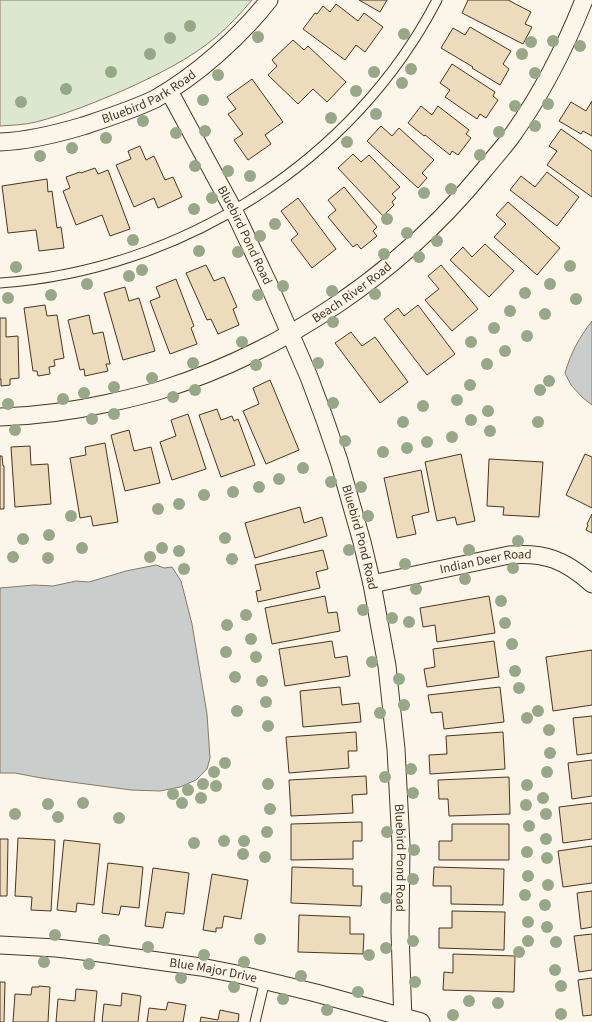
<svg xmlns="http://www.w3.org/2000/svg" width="592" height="1022" font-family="'Source Sans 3',sans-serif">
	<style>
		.green { fill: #dce7d0; stroke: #887966 }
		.water { fill: #c9cecd; stroke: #887966 }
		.building { fill: #ecdcbc; stroke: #4a3520 }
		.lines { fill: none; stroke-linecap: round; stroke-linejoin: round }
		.lane-casing { stroke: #4a3520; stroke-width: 11 }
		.street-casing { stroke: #4a3520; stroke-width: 19 }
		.lane { stroke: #fbf6e9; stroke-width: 9 }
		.street { stroke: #fbf6e9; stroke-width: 17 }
		.tree { fill: #96a887 }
		.labels { text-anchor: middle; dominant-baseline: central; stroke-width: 3; stroke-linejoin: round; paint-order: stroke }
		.street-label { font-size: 13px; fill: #4a3520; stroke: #fbf6e9 }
	</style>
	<rect width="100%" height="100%" fill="#fbf6e9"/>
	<path class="green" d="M0 0H252C241 13 229 26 216 37 190 59 155 76 124 90 96 102 67 114 36 122 25 125 12 125 0 126Z"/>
	<path class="water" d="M592 321V405L582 397 571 385 565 373C571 352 579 338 592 321Z
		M156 565 164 568 172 567 181 581 192 624 207 714 210 758 207 769 196 780 180 787 160 791 131 790 41 778 15 773H0V588L34 585 53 586 76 581 89 582 126 571Z"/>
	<path class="building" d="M359 0H387L380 12Z
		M468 0H508L531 12 525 24 532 27 523 44 462 13Z
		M336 4 358 21 364 13 383 27 365 52 356 45 345 60 303 29 315 13 317 14 323 6 330 12Z
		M470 27 511 51 503 64 509 69 500 85 472 68 473 67 441 48 453 28 465 35Z
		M293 40 304 50 308 46 346 82 327 102 313 89 298 104 268 75 277 66 272 60Z
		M452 64 495 92 493 96 498 100 486 118 480 114 477 119 445 97 450 90 440 83Z
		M252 79 283 122 265 135 271 144 248 160 234 140 243 134 228 114 236 109 227 97Z
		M592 101V136L583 131 581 134 559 121 571 102 586 111Z
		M421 106 432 115 438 106 469 130 466 134 471 138 458 155 452 151 450 155 425 135 424 136 408 123Z
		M381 126 392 136 399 128 434 160 422 173 427 178 418 188 367 141Z
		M561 129 592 151V197L547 165 557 151 549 146Z
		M140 146 146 160 154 156 165 180 173 177 182 197 158 208 154 198 134 207 116 165 131 159 128 151Z
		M353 154 361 162 369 155 400 187 392 194 396 198 392 202 394 205 383 216 338 168Z
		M95 168 98 174 108 170 130 229 110 236 102 215 76 225 63 191 70 188 66 177 80 172 81 173Z
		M547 172 579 197 557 226 510 190 521 176 535 187Z
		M47 179 48 192 52 191 57 228 61 227 64 248 39 251 36 230 8 233 2 186Z
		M344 187 377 227 373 231 377 236 361 249 357 244 353 247 328 217 336 210 328 200Z
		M298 198 336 249 312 268 291 240 298 234 281 211Z
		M508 202 560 248 537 275 494 237 506 224 496 215Z
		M485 244 514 271 489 297 450 260 463 247 472 257Z
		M206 265 214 281 224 277 237 307 233 309 239 325 218 334 211 319 207 320 186 273Z
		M441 265 478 309 452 331 425 300 439 289 428 276Z
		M176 279 194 326 191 328 197 344 170 354 150 301 160 297 156 287Z
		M125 287 129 301 139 298 155 351 123 360 104 293Z
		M45 305 47 316 57 315 64 358 54 360 55 366 49 367 50 374 38 376 37 371H33L24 308Z
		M418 305 455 354 427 375 384 319 398 308 404 316Z
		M89 315 93 334 103 332 110 364H106L108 371 85 376 84 369 80 370 68 320Z
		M0 318H6V337L18 336 19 378 10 379V385L1 386V379H0Z
		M351 332 362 346 375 337 408 382 380 403 335 343Z
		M270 380 299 450 266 464 243 411 259 404 253 388Z
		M217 409 221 420 232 416 234 421 238 419 255 465 221 477 199 415Z
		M188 414 206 469 172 480 160 442 176 436 171 420Z
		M129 430 134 451 151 447 160 483 125 491 111 435Z
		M105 443 118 522 93 526 91 516 80 518 70 458 86 455 85 447Z
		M30 446 31 465 48 464 51 504 15 507 11 447Z
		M461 454 475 521 457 525 455 517 437 521 425 462Z
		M585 454 592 457V508L566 495Z
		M0 456H2L3 466H4V509H0Z
		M489 459 543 462 539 517 503 515 504 507 487 506Z
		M421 470 429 512 412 516 416 534 397 538 384 478Z
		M300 507 304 523 322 517 327 536 255 558 245 523Z
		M592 514V533L586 530 588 525 587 524Z
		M323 550 328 569 316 572 320 588 258 602 256 591 261 590 255 565Z
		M325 596 328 613 337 612 340 631 272 644 265 608Z
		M489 596 495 633 437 642 435 625 423 627 420 608Z
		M332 641 335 658 347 656 350 676 285 686 279 649Z
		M494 641 499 677 427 687 424 669 435 667 433 649Z
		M592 650V705L553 711 546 657Z
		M340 687 342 705 359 703 361 722 303 727 300 691Z
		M500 687 504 722 444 729 442 712 431 713 428 695Z
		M592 716V753L577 755 573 718Z
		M356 732 357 751H348L349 768 289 773 286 737Z
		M503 732 505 769 430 774 429 755 447 754 446 736Z
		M592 760V796L572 799 568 763Z
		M366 776 367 794 352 795 353 813 291 816 289 780Z
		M509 777 510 814 449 816 448 799H439L438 780Z
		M592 803V839L563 843 559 807Z
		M362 822V841H353V859L291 860V824Z
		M452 824H509V860H439V841H452Z
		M18 838 55 840 51 911 31 910 32 897 15 896Z
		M0 839H8L7 896H0Z
		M64 840 100 844 94 905 77 903 76 912 57 910Z
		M592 846V883L563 887 558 851Z
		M108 863 143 867 139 908 121 906 119 915 102 913Z
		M292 867 353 869V886H362L361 906 291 903Z
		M434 867 504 869 503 905 451 904V886H433Z
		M153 868 189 873 184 914 166 912 163 928 145 926Z
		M212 874 248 880 241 919 224 916 222 928H216V932L203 930Z
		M592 891V927L581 929 577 893Z
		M452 911 505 912 504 950 439 948V928H452Z
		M299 915 350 917V934H364L363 954 298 952Z
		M592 934V970L579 972 574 936Z
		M453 954 515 956 514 992 443 990 444 972 453 973Z
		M592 978V1015L583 1016 578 980Z
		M0 982H5L4 1022H0Z
		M39 986 50 987 48 1022H13L15 994 31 995 32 987H39Z
		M76 989 97 991 94 1022H56L58 999 75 1001Z
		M122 993 141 996 138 1022H102L104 1004 121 1006Z
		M168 1002 186 1005 183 1022H147L149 1008 166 1010Z
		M220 1010 239 1014 238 1022H200L201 1017 218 1020Z"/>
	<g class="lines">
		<defs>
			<path id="lane" d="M0 283C180 271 354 161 437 0
				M255 1022 265 980"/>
			<g id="street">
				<path id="s1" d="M169 91 234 211 269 285 309 377 325 420 339 461 362 542 372 584 387 666 396 749 401 845 400 932 403 1022"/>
				<path id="s2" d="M0 142C28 141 56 134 83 126 107 118 132 110 155 99 196 76 240 37 269 0"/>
				<path id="s3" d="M0 417C37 416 73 411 109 403 127 399 144 395 161 390 287 350 401 272 484 170 493 159 502 149 511 137 541 95 565 48 584 0"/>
				<path id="s4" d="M372 584 509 555C545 552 565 560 592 584"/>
				<path id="s5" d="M0 945 56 948 100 953 201 967 242 975 316 993 421 1022"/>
			</g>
		</defs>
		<use href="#lane" class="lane-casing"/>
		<use href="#street" class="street-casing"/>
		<use href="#lane" class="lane"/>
		<use href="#street" class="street"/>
	</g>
	<g class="tree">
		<circle cx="190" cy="26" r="6"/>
		<circle cx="404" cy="34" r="6"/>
		<circle cx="258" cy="37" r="6"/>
		<circle cx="170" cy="38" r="6"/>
		<circle cx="553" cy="41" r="6"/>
		<circle cx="531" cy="42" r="6"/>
		<circle cx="580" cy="46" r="6"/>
		<circle cx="150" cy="54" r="6"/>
		<circle cx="522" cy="54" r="6"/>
		<circle cx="411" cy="69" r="6"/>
		<circle cx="111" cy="72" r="6"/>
		<circle cx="374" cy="72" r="6"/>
		<circle cx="535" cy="73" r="6"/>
		<circle cx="218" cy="75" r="6"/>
		<circle cx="402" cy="83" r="6"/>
		<circle cx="66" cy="89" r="6"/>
		<circle cx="356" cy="91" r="6"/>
		<circle cx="203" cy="100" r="6"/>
		<circle cx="21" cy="102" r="6"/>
		<circle cx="548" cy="104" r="6"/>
		<circle cx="515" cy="106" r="6"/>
		<circle cx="376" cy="114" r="6"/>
		<circle cx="331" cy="118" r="6"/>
		<circle cx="143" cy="121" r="6"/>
		<circle cx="535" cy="126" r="6"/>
		<circle cx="205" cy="131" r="6"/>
		<circle cx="499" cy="132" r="6"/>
		<circle cx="176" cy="133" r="6"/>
		<circle cx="106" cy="138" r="6"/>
		<circle cx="347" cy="142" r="6"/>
		<circle cx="72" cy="148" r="6"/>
		<circle cx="480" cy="155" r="6"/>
		<circle cx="40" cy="156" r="6"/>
		<circle cx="195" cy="166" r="6"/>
		<circle cx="228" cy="171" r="6"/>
		<circle cx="250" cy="176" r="6"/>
		<circle cx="451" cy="189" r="6"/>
		<circle cx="424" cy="193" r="6"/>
		<circle cx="212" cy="198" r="6"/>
		<circle cx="194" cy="209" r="6"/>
		<circle cx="387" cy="219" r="6"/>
		<circle cx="275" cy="224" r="6"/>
		<circle cx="407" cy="233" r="6"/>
		<circle cx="260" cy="236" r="6"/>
		<circle cx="133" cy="240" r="6"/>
		<circle cx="437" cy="241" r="6"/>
		<circle cx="199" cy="251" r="6"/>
		<circle cx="238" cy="252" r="6"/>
		<circle cx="384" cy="254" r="6"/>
		<circle cx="419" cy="257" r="6"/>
		<circle cx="570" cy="266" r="6"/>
		<circle cx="16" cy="267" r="6"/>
		<circle cx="142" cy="270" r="6"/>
		<circle cx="129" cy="276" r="6"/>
		<circle cx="87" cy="284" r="6"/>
		<circle cx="550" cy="284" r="6"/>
		<circle cx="283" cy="286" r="6"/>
		<circle cx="332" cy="291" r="6"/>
		<circle cx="525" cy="293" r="6"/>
		<circle cx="375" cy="294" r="6"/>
		<circle cx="51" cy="295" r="6"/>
		<circle cx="258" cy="295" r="6"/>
		<circle cx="8" cy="298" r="6"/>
		<circle cx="576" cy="299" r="6"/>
		<circle cx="510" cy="311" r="6"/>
		<circle cx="545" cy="314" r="6"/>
		<circle cx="333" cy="322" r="6"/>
		<circle cx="494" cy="328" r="6"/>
		<circle cx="527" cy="336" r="6"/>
		<circle cx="242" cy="342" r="6"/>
		<circle cx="471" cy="342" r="6"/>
		<circle cx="505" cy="351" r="6"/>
		<circle cx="193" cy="363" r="6"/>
		<circle cx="318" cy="363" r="6"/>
		<circle cx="487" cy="364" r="6"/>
		<circle cx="256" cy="365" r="6"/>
		<circle cx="152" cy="378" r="6"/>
		<circle cx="549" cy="381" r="6"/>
		<circle cx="470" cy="385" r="6"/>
		<circle cx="114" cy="387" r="6"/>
		<circle cx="195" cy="390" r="6"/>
		<circle cx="540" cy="390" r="6"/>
		<circle cx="84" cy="393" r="6"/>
		<circle cx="173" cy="397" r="6"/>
		<circle cx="63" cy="399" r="6"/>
		<circle cx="457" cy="400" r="6"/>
		<circle cx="333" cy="403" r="6"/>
		<circle cx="8" cy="404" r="6"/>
		<circle cx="423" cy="406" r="6"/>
		<circle cx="488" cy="411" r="6"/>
		<circle cx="114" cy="414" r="6"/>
		<circle cx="92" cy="419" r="6"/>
		<circle cx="471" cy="420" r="6"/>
		<circle cx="403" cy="422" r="6"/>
		<circle cx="538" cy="422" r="6"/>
		<circle cx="15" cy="430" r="6"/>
		<circle cx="490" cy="431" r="6"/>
		<circle cx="452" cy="437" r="6"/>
		<circle cx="345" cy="441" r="6"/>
		<circle cx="427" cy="442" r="6"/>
		<circle cx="407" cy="448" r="6"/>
		<circle cx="383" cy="452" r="6"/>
		<circle cx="303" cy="468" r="6"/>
		<circle cx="279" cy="479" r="6"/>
		<circle cx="331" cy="482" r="6"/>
		<circle cx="259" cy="487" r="6"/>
		<circle cx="361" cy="487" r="6"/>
		<circle cx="233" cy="492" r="6"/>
		<circle cx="204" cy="495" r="6"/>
		<circle cx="179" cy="504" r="6"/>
		<circle cx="158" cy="509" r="6"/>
		<circle cx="71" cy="516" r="6"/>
		<circle cx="368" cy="516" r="6"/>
		<circle cx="49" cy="535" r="6"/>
		<circle cx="225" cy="538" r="6"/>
		<circle cx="23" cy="539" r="6"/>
		<circle cx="518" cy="541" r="6"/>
		<circle cx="82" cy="548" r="6"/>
		<circle cx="162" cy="548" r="6"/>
		<circle cx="349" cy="550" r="6"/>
		<circle cx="469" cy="550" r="6"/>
		<circle cx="179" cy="551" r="6"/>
		<circle cx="13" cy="557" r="6"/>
		<circle cx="150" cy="557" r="6"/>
		<circle cx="48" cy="558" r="6"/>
		<circle cx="232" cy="559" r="6"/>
		<circle cx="405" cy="564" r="6"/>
		<circle cx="513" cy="568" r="6"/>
		<circle cx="184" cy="569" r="6"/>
		<circle cx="465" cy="579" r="6"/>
		<circle cx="416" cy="589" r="6"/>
		<circle cx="501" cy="601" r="6"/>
		<circle cx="363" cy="610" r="6"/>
		<circle cx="246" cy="615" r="6"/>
		<circle cx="392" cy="618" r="6"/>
		<circle cx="409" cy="622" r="6"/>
		<circle cx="505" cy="623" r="6"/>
		<circle cx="227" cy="625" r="6"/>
		<circle cx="251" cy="639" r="6"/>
		<circle cx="512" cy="644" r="6"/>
		<circle cx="226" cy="652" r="6"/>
		<circle cx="256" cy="657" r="6"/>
		<circle cx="372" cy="662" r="6"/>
		<circle cx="515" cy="671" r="6"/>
		<circle cx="235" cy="677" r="6"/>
		<circle cx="399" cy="679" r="6"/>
		<circle cx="262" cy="681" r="6"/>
		<circle cx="519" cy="688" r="6"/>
		<circle cx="266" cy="702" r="6"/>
		<circle cx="404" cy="705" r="6"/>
		<circle cx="237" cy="711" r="6"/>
		<circle cx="538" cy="711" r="6"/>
		<circle cx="380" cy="713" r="6"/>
		<circle cx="527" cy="718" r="6"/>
		<circle cx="268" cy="726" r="6"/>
		<circle cx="549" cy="730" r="6"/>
		<circle cx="550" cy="753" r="6"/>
		<circle cx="225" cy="763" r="6"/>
		<circle cx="411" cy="769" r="6"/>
		<circle cx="214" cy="772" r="6"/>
		<circle cx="547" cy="772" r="6"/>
		<circle cx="385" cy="777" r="6"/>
		<circle cx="203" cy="784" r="6"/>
		<circle cx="268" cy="784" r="6"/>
		<circle cx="527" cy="785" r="6"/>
		<circle cx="216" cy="786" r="6"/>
		<circle cx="188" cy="790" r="6"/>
		<circle cx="413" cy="793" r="6"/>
		<circle cx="173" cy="794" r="6"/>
		<circle cx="201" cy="798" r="6"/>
		<circle cx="543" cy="798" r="6"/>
		<circle cx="83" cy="803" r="6"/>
		<circle cx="182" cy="803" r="6"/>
		<circle cx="48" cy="804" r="6"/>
		<circle cx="526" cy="805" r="6"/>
		<circle cx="270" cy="809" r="6"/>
		<circle cx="15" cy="814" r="6"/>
		<circle cx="546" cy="814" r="6"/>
		<circle cx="58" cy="817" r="6"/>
		<circle cx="119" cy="818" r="6"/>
		<circle cx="529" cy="826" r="6"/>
		<circle cx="267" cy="832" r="6"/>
		<circle cx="387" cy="832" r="6"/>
		<circle cx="546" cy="839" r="6"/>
		<circle cx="224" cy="841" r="6"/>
		<circle cx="244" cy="841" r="6"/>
		<circle cx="194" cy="843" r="6"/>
		<circle cx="414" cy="850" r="6"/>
		<circle cx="527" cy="852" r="6"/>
		<circle cx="243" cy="854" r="6"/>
		<circle cx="265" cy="857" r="6"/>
		<circle cx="547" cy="858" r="6"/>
		<circle cx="528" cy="876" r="6"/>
		<circle cx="413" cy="879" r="6"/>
		<circle cx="548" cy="885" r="6"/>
		<circle cx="525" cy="895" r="6"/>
		<circle cx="386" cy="898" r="6"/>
		<circle cx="545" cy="905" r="6"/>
		<circle cx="528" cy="922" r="6"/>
		<circle cx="547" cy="927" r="6"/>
		<circle cx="55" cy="935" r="6"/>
		<circle cx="260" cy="939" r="6"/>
		<circle cx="104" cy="940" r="6"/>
		<circle cx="413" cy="941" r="6"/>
		<circle cx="528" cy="941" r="6"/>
		<circle cx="556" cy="942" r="6"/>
		<circle cx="148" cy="947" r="6"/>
		<circle cx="386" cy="948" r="6"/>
		<circle cx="519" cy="952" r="6"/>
		<circle cx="204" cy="955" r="6"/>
		<circle cx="369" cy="955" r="6"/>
		<circle cx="44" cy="962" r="6"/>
		<circle cx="244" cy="962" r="6"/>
		<circle cx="89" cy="964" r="6"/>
		<circle cx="555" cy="970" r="6"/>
		<circle cx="301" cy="976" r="6"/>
		<circle cx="181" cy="978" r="6"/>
		<circle cx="415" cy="982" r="6"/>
		<circle cx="561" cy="986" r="6"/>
		<circle cx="234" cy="987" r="6"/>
		<circle cx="358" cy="992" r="6"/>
		<circle cx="283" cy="999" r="6"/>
		<circle cx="469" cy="1001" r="6"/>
		<circle cx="498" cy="1003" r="6"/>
		<circle cx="327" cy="1010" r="6"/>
		<circle cx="561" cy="1014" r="6"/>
		<circle cx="453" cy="1015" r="6"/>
	</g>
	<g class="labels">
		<g class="street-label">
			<text stroke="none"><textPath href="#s2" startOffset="157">Bluebird Park Road</textPath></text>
			<text stroke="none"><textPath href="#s1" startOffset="163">Bluebird Pond Road</textPath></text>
			<text stroke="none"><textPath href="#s3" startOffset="379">Beach River Road</textPath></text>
			<text stroke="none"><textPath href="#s1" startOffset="487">Bluebird Pond Road</textPath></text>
			<text stroke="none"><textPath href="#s4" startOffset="116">Indian Deer Road</textPath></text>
			<text stroke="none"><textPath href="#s1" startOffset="811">Bluebird Pond Road</textPath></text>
			<text stroke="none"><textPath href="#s5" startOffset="215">Blue Major Drive</textPath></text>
		</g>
	</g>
</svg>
